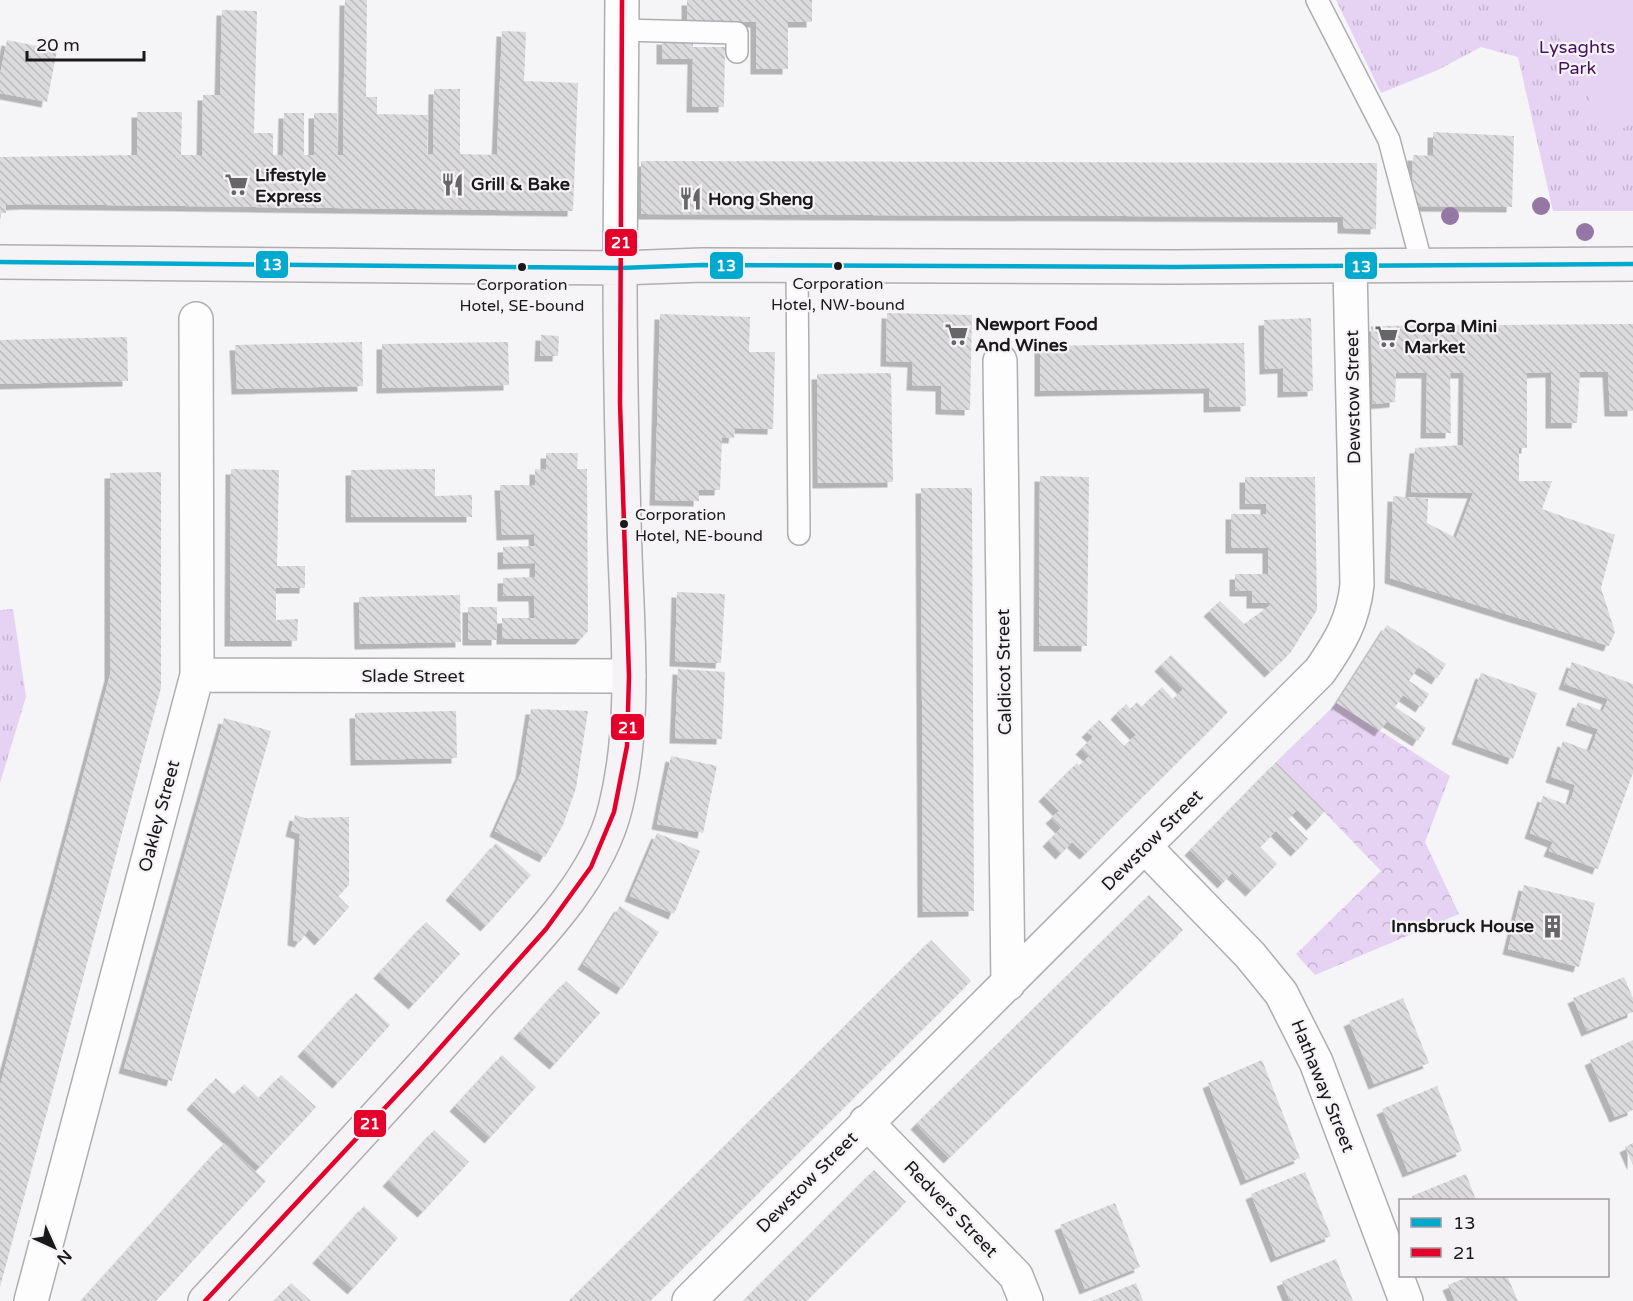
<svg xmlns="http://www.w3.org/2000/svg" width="1633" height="1301" font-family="'Varela Round',sans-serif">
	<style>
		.grass { fill: url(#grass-tufts) }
		.forest { fill: url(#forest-crowns) }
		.pitch { fill: #e6d2f3 }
		.building { fill: url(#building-back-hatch); filter: url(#shadow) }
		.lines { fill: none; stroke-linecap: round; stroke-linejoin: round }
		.lane-casing { stroke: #afaeaf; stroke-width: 24 }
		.street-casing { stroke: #afaeaf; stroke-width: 36 }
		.secondary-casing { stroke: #afaeaf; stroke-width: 36 }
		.lane { stroke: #fefdfe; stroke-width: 21 }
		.street { stroke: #fefdfe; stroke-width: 33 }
		.secondary { stroke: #f5f3f6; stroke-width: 33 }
		.bus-1-casing { stroke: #f6f3f7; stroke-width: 9 }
		.bus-2-casing { stroke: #f6f3f7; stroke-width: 9 }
		.bus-1 { stroke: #00a9ce; stroke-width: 4.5 }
		.bus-2 { stroke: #e4002b; stroke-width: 4.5 }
		.tree { fill: #9577a3 }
		.bus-dot { fill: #19181a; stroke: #f6f3f7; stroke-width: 2 }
		.labels { text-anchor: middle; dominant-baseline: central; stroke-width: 4.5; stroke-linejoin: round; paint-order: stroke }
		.bus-label { font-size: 16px; fill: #19181a; stroke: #f6f3f7 }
		.park-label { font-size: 18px; fill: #46115f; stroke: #f6f3f7 }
		.poi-label { font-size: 18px; font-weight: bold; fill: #19181a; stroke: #f6f3f7; text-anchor: start }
		.street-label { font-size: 18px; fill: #19181a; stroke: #f6f3f7 }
		.line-badge { stroke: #f6f3f7; stroke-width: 2 }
		.badge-label { font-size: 16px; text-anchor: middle; font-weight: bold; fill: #fff }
	</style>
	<defs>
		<pattern id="grass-tufts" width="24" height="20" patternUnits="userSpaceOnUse" patternTransform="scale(1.5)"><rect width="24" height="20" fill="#e6d2f3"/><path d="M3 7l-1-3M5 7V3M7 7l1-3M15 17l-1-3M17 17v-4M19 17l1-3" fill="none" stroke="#c5b4d0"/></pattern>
		<pattern id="forest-crowns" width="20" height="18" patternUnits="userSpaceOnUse" patternTransform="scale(1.5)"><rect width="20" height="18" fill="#e6d2f3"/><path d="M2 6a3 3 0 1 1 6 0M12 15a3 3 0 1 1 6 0" fill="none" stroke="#c5b4d0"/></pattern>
		<pattern id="building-back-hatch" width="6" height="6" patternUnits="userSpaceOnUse" patternTransform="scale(1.5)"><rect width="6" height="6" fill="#dbdadc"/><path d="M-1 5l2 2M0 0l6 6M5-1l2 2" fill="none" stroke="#bbbabc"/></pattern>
		<filter id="shadow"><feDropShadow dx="-5.5" dy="5.5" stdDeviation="0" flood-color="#0004"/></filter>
	</defs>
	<rect width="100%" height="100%" fill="#f5f4f6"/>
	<path class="grass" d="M1336 0H1633V211H1553L1518 57 1481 47 1438 70 1381 93Z
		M13 609 26 697 0 783V610Z"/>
	<path class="forest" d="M1337 703 1450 776 1425 842 1459 914 1315 975 1296 954 1381 871 1276 762Z"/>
	<path class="pitch" d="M1540 0H1633V123L1608 136Z"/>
	<path class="building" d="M345 0H367L366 97H377V114L428 115 427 155 433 154 434 89H460V154L497 155 502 31 526 32 524 81 578 83 573 211 26 204 6 205V213H0V157L137 155V112H182L181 155H202L203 95H220L222 10 257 11 254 133H273V155H283L284 113H304V155H314V113H337V155H343Z
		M687 0H812V22H788V69H756V22H687Z
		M662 39 693 40V47H725L724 107H692L693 59H662Z
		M7 40 57 50 47 102 0 93V75Z
		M1433 132 1514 136 1512 207 1412 206 1413 155 1433 156Z
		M641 161 1377 163 1376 229 1343 228V217L641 214Z
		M887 313 972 315 970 410 941 409V386L912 385 913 362 886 361Z
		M660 314 750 317 749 352H775L773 429 735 428 734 438 722 437 720 490H699V501L655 500Z
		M1311 318 1313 391 1283 392V368L1265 369 1264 320Z
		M1633 324V411H1610L1608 372H1580L1577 423H1551V372L1527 373V448H1519V481H1552L1542 509 1615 535 1601 588 1615 632 1609 646 1390 578 1393 496 1428 499 1427 523 1456 538 1473 493 1411 492 1415 448 1463 445 1464 373H1450L1451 433H1426L1427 373H1396L1395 402 1373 404 1371 326Z
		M541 335 559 336 558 356H540Z
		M127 337 128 381 0 384V340Z
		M362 342 363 386 237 389 235 345Z
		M508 342 509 385 382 388V344Z
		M1244 343 1246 406 1209 407V388L1040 391V346Z
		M891 373 893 482 818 483 817 374Z
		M546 453H578L577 469H587L588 631 581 639H502V618H535L534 596H503V578L535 577V563L503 564V547L535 546 534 534 502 535 500 485H535V469L546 470Z
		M231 469 279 470 277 566H305V588H276V620L298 619 297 641H230Z
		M435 469V496L472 495V517H351V470Z
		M161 472V688L0 1287V1086L110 675V473Z
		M1040 476 1089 477 1087 646H1039Z
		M1245 477H1315L1317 610 1291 652 1270 672 1209 611 1220 601 1244 624 1269 606V603H1252V591H1235V574H1268V548H1231V514H1266V504H1245Z
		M921 488H972L974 911 923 912Z
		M677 592 725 594 721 663 675 661Z
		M460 595 461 642 360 644 359 597Z
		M468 607H497V640H468Z
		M1387 625 1446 664 1437 679 1418 667 1409 681 1429 694 1421 707 1403 695 1395 707 1426 728 1418 741 1387 721 1380 731 1337 703Z
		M1171 655 1228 712 1085 854 1072 842 1061 854 1048 841 1061 828 1051 818 1059 811 1044 796 1077 763 1079 766 1089 756 1081 749 1093 737 1087 732 1099 720 1124 746 1136 735 1116 714 1126 704 1130 709 1137 702 1142 707 1162 687 1173 699 1183 689 1160 666Z
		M1572 662 1633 684V773L1598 869 1549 851 1553 842 1530 833 1543 796 1568 805 1572 796 1575 785 1551 777 1563 741 1590 751 1598 729 1571 720 1578 702 1603 711 1608 699 1564 684Z
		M678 669 725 672 722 739 675 738Z
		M1481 673 1537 693 1513 759 1457 739Z
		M531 709 588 711 576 788 563 825 545 857 495 831 521 773Z
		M456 711 457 758 356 760 355 713Z
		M224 718 271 731 172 1081 124 1068Z
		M671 756 717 766 703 833 657 824Z
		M1276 762 1325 811 1312 825 1297 810 1288 819 1308 839 1296 851 1276 831 1260 847 1277 864 1251 891 1232 873 1223 883 1190 850Z
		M295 815 305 818 349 817V885L338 896 349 907 320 940 309 929 300 942 293 940 300 834 291 831Z
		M657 833 700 851 674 914 630 896Z
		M496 843 531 875 486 926 451 895Z
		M1524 885 1595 903 1579 967 1508 949Z
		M1149 895 1183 930 949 1158 916 1124Z
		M620 906 659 932 622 989 583 964Z
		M426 922 460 954 414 1004 379 973Z
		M931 940 971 981 650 1301H569Z
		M1624 977 1633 998V1012L1587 1031 1573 998Z
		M566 981 600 1013 555 1064 519 1033Z
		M356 993 390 1025 338 1083 303 1051Z
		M1403 998 1429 1063 1374 1084 1349 1021Z
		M1633 1040V1110L1615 1117 1590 1060Z
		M502 1055 536 1087 490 1138 455 1106Z
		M1262 1060 1300 1158 1246 1180 1208 1083Z
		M281 1075 316 1107 260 1167 192 1104 216 1078 234 1095 244 1084 259 1098Z
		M1437 1086 1462 1151 1408 1172 1382 1109Z
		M434 1130 469 1162 423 1212 388 1181Z
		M224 1143 266 1181 156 1301H81Z
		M1633 1143V1165L1625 1147Z
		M874 1170 906 1202 806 1301H743Z
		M1305 1172 1331 1236 1276 1257 1251 1194Z
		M1466 1174 1476 1200H1413L1412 1196Z
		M1115 1203 1140 1267 1085 1289 1060 1225Z
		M364 1206 398 1238 353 1289 318 1258Z
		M1336 1259 1353 1301H1290L1282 1281Z
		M1470 1276H1507L1518 1301H1455L1448 1285Z
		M291 1283 311 1301H274Z
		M1136 1283 1143 1301H1092Z"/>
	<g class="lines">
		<defs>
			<path id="lane" d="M1317 0 1389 140 1422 265
				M622 30 737 33V52
				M797 266 799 534"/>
			<path id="street" d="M620 268 622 0
				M1000 361 1008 984
				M197 675 629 676
				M1145 847 1250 955 1281 993 1316 1062 1406 1301
				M866 1122 1016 1276 1026 1301
				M31 1301 197 675 196 319
				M689 1301 1320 671C1340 642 1353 621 1357 585L1350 266"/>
			<path id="secondary" d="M0 262 620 268 702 265 1174 267 1633 264
				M205 1301C296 1203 387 1107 475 1007 526 950 596 885 615 809 636 726 628 639 625 554 622 459 620 363 620 268"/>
		</defs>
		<use href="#lane" class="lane-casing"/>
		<use href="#street" class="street-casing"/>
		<use href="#secondary" class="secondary-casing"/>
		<use href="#lane" class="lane"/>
		<use href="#street" class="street"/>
		<use href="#secondary" class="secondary"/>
		<defs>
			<path id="bus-1" d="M0 262 620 268 702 265 1174 267 1633 264"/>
			<path id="bus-2" d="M205 1301 423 1067 546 929 591 867 614 812 627 746 629 676 620 403 622 0"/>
		</defs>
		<use href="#bus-1" class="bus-1-casing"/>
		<use href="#bus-2" class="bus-2-casing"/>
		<use href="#bus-1" class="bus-1"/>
		<use href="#bus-2" class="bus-2"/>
	</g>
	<g class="tree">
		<circle cx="1541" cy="206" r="9"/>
		<circle cx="1450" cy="216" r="9"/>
		<circle cx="1585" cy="232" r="9"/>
	</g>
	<defs>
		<symbol id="restaurant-bare" viewBox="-9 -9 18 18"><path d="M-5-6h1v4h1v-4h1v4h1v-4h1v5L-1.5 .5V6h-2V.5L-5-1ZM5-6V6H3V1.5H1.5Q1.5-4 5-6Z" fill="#666567" stroke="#f6f3f7" stroke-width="2.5" paint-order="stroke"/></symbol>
		<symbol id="supermarket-bare" viewBox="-9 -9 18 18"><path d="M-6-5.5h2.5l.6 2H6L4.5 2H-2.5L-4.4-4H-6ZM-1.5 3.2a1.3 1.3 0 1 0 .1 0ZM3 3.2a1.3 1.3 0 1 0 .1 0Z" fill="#666567" stroke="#f6f3f7" stroke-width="2.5" paint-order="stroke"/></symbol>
		<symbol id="building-bare" viewBox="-9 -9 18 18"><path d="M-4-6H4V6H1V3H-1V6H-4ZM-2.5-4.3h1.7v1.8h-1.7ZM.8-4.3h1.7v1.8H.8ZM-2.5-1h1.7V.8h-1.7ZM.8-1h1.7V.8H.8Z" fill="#666567" stroke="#f6f3f7" stroke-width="2.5" paint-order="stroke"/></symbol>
	</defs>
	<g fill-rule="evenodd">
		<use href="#restaurant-bare" x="436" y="168" width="33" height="33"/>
		<use href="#supermarket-bare" x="220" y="168" width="33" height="33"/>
		<use href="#restaurant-bare" x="674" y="182" width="33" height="33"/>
		<use href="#supermarket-bare" x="940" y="318" width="33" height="33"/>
		<use href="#supermarket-bare" x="1370" y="320" width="33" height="33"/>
		<use href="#building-bare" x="1536" y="910" width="33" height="33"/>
	</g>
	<g class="bus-dot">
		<circle cx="838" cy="266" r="5"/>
		<circle cx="522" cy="267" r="5"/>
		<circle cx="624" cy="524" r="5"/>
	</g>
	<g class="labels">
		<g class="bus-label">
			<text x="838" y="284">Corporation<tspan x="838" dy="21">Hotel, NW-bound</tspan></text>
			<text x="522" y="285">Corporation<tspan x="522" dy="21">Hotel, SE-bound</tspan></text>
			<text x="635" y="515" text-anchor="start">Corporation<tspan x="635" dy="21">Hotel, NE-bound</tspan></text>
		</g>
		<g class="park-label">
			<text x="1577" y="47">Lysaghts<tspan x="1577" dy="21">Park</tspan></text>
		</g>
		<g class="poi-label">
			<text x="255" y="175">Lifestyle<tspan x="255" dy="21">Express</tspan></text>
			<text x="471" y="184">Grill &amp; Bake</text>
			<text x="708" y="199">Hong Sheng</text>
			<text x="975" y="324">Newport Food<tspan x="975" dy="21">And Wines</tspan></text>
			<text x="1404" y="326">Corpa Mini<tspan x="1404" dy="21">Market</tspan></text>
			<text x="1534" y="926" text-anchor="end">Innsbruck House</text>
		</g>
		<g class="street-label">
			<text transform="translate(1353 397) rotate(-91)">Dewstow Street</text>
			<text transform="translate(1004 672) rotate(-91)">Caldicot Street</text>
			<text x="413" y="676">Slade Street</text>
			<text transform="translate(159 816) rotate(-75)">Oakley Street</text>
			<text transform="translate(1152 840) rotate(-45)">Dewstow Street</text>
			<text transform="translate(1323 1086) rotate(68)">Hathaway Street</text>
			<text transform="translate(807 1182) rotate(-45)">Dewstow Street</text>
			<text transform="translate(951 1209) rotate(46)">Redvers Street</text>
		</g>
	</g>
	<g class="line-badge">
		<rect x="604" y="228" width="34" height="29" rx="6" fill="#e4002b"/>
		<rect x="255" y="250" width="34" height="29" rx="6" fill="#00a9ce"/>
		<rect x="709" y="251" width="35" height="29" rx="6" fill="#00a9ce"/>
		<rect x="1344" y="251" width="34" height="29" rx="6" fill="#00a9ce"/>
		<rect x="610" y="713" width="35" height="28" rx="6" fill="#e4002b"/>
		<rect x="353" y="1109" width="34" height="29" rx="6" fill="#e4002b"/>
	</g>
	<g class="badge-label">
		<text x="621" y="248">21</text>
		<text x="272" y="270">13</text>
		<text x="726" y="271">13</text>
		<text x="1361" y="272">13</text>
		<text x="628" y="733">21</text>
		<text x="370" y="1129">21</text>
	</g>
	<rect x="1399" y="1199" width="210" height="78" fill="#f6f3f7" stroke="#9e9b9f" stroke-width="1.5"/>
	<rect x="1411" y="1218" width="30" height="9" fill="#00a9ce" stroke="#9e9b9f" stroke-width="1.5"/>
	<text x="1453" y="1229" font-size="18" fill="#19181a">13</text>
	<rect x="1411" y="1248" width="30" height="9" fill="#e4002b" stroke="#9e9b9f" stroke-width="1.5"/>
	<text x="1453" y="1259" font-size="18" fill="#19181a">21</text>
	<g transform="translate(54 1247) rotate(135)" stroke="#f6f3f7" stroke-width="4.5" paint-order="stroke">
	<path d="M0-4.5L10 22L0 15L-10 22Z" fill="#19181a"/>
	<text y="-9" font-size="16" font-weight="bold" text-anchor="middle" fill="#19181a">N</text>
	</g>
	<path d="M27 51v9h117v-9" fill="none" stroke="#19181a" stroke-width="3"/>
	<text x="36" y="51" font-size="18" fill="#19181a" stroke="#f6f3f7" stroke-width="4.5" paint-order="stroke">20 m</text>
</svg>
